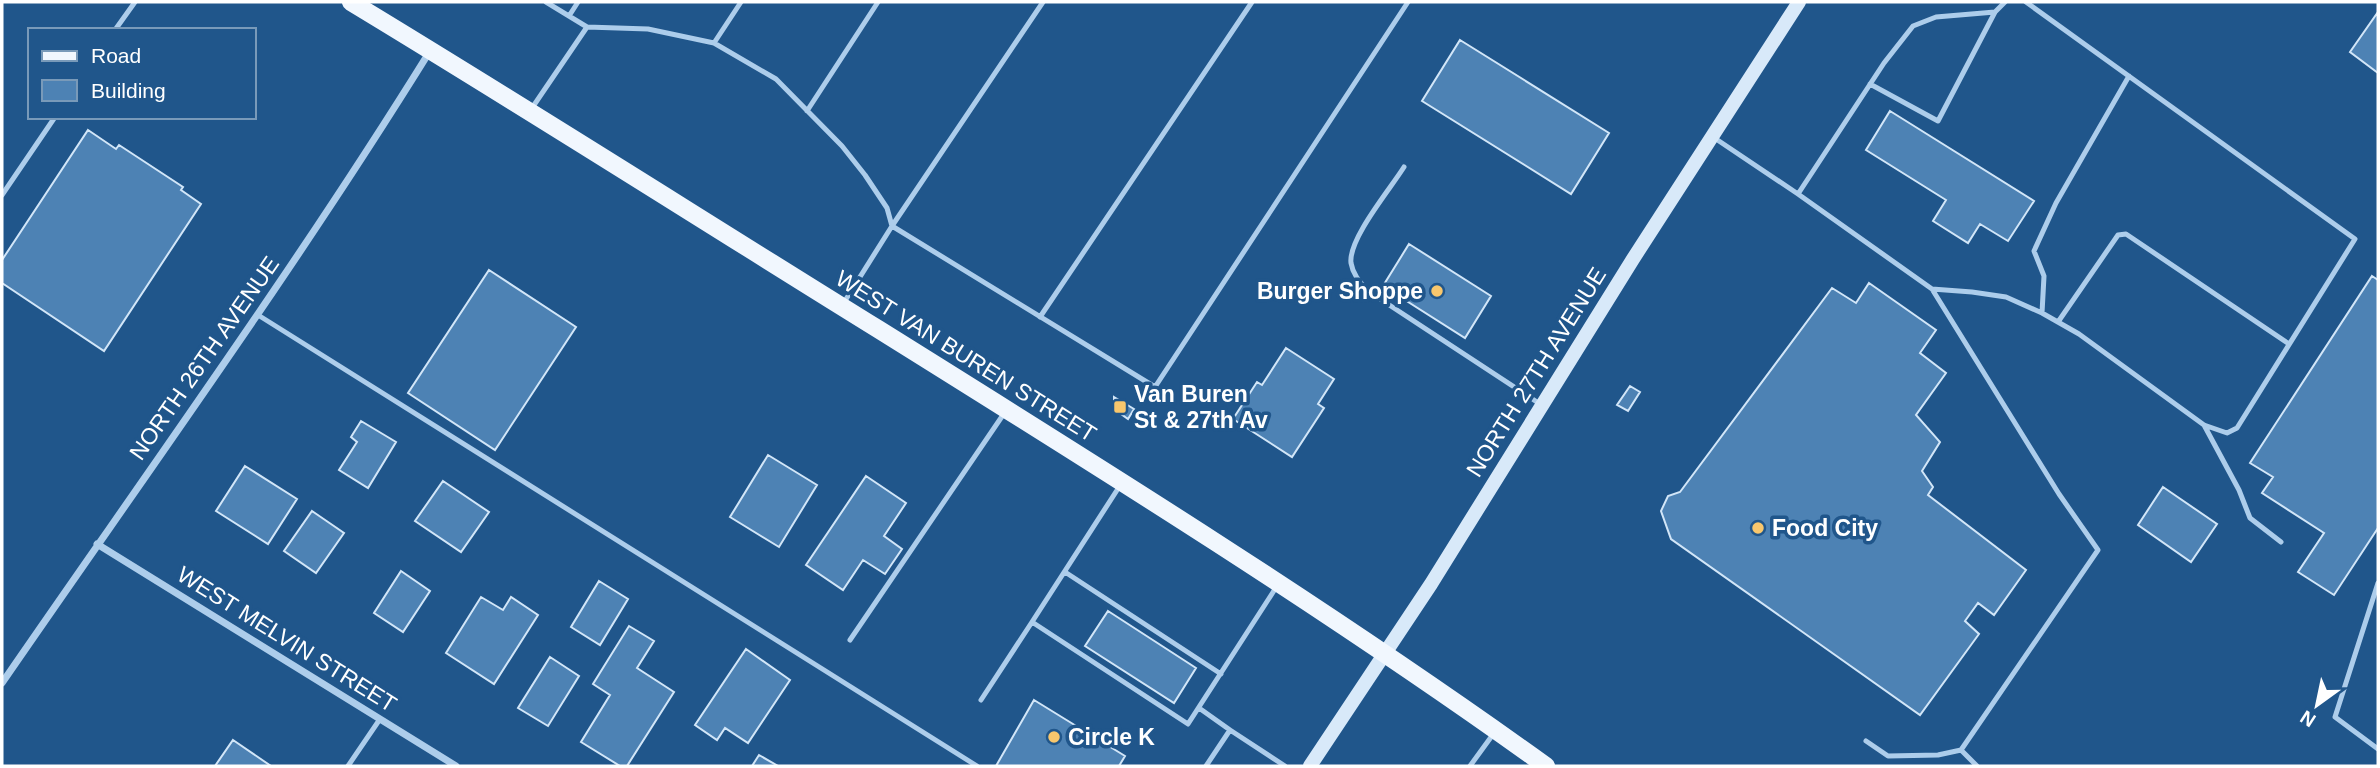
<svg xmlns="http://www.w3.org/2000/svg" width="2380" height="768" font-family="Arial,sans-serif">
	<style>
		.building { fill: #4d82b4; stroke: #d2e6f8; stroke-width: 2 }
		.lines { fill: none; stroke-linecap: round; stroke-linejoin: round }
		.service { stroke: #adcdeb; stroke-width: 5 }
		.minor { stroke: #adcdeb; stroke-width: 7 }
		.secondary { stroke: #d8e9f9; stroke-width: 14 }
		.primary { stroke: #f1f7fe; stroke-width: 18 }
		.poi-dot { fill: #f8c76d; stroke: #20568b; stroke-width: 2.5 }
		.labels { text-anchor: middle; dominant-baseline: central; stroke-width: 7; stroke-linejoin: round; paint-order: stroke }
		.poi-label { font-size: 23px; font-weight: bold; fill: #fff; stroke: #20568b; text-anchor: start }
		.street-label { font-size: 23px; fill: #fff; stroke: #20568b }
	</style>
	<rect width="100%" height="100%" fill="#20568b"/>
	<path class="building" d="M2378 12V73L2350 52Z
		M1460 40 1609 133 1571 194 1422 101Z
		M1890 111 2034 201 2008 241 1980 224 1968 243 1933 221 1946 200 1866 150Z
		M88 130 116 149 119 145 183 187 181 190 201 204 104 351 2 283V260Z
		M1409 244 1491 296 1465 338 1383 286Z
		M489 270 576 327 495 450 408 393Z
		M2372 276 2378 280V528L2334 595 2298 572 2324 533 2262 493 2273 477 2250 463Z
		M1869 283 1936 330 1920 353 1946 373 1916 415 1940 442 1922 471 1933 487 1928 495 2026 570 1994 615 1978 603 1965 621 1979 634 1920 715 1671 539 1661 511 1668 496 1680 492 1832 288 1856 303Z
		M1286 348 1334 379 1318 404 1324 408 1292 457 1233 419 1257 382 1262 385Z
		M1630 386 1640 392 1628 411 1617 405Z
		M1114 397 1134 409 1128 419 1114 409Z
		M361 421 396 442 368 488 339 470 357 442 351 437Z
		M768 455 817 485 779 547 730 517Z
		M245 466 297 499 268 544 216 511Z
		M866 476 906 503 884 536 902 549 885 574 863 560 843 590 806 565Z
		M443 481 489 512 461 552 415 521Z
		M2163 487 2217 524 2191 562 2138 525Z
		M312 511 344 533 316 573 284 551Z
		M401 571 430 591 403 632 374 613Z
		M599 581 628 599 600 645 571 627Z
		M481 597 503 610 511 597 538 615 494 684 446 653Z
		M1108 611 1196 668 1174 703 1085 646Z
		M629 626 654 641 637 668 674 692 627 766H620L581 742 610 695 593 684Z
		M746 649 790 680 748 743 725 728 717 740 695 725Z
		M550 657 579 676 548 726 518 708Z
		M1034 700 1125 756 1119 766H996Z
		M233 740 271 766H215Z
		M759 755 778 766H752Z"/>
	<g class="lines">
		<path class="service" d="M546 2 587 27 648 29 714 43 776 79 842 146 865 175 887 208 892 226 1155 387 1408 2
			M569 16 578 2
			M115 30 135 2
			M714 43 741 2
			M1870 84 1938 121 1995 12
			M532 108 587 27
			M807 111 878 2
			M1713 137 1798 194 1932 289 2059 494 2098 550 1961 750 1938 755 1888 756 1866 741
			M1404 167C1391 188 1348 239 1351 263 1353 275 1360 282 1368 291L1540 404
			M1798 194 1884 63 1913 26 1936 17 1995 12 2005 2
			M2 195 55 117
			M1932 289 1972 292 2006 297 2042 313 2079 334 2204 425 2227 433 2237 428 2355 239 2026 2
			M843 304 892 226 1043 2
			M2042 313 2044 276 2034 251 2056 203 2129 76
			M258 315 977 766
			M1040 317 1252 2
			M2058 322 2118 235 2126 234 2289 344
			M2204 425 2239 490 2250 518 2281 542
			M1121 484 1032 622 1188 724 1277 586
			M1065 572 1221 674
			M2378 583 2335 717 2378 749
			M850 640 1005 412
			M981 700 1032 622
			M1199 708 1230 730
			M1961 750 1977 766
			M348 766 380 719
			M1206 766 1230 730 1285 766
			M1470 766 1494 733"/>
		<path class="minor" d="M97 544 456 766
			M2 683C146 474 296 267 430 51"/>
		<path class="secondary" d="M1310 766 1431 584 1633 259 1799 2"/>
		<path class="primary" d="M351 2C528 109 702 220 878 329 1104 470 1330 611 1546 766"/>
	</g>
	<g class="poi-dot">
		<circle cx="1437" cy="291" r="7"/>
		<rect x="1113" y="400" width="14" height="14" rx="3.5"/>
		<circle cx="1758" cy="528" r="7"/>
		<circle cx="1054" cy="737" r="7"/>
	</g>
	<g class="labels">
		<g class="poi-label">
			<text x="1423" y="291" text-anchor="end">Burger Shoppe</text>
			<text x="1134" y="394">Van Buren<tspan x="1134" dy="26">St &amp; 27th Av</tspan></text>
			<text x="1772" y="528">Food City</text>
			<text x="1068" y="737">Circle K</text>
		</g>
		<g class="street-label">
			<text transform="translate(966 356) rotate(32)">WEST VAN BUREN STREET</text>
			<text transform="translate(204 358) rotate(-55)">NORTH 26TH AVENUE</text>
			<text transform="translate(1536 372) rotate(-58)">NORTH 27TH AVENUE</text>
			<text transform="translate(287 639) rotate(32)">WEST MELVIN STREET</text>
		</g>
	</g>
	<rect width="2380" height="768" fill="none" stroke="#ffffff" stroke-width="7"/>
	<rect x="28" y="28" width="228" height="91" fill="#20568b" stroke="#799ab9" stroke-width="2"/>
	<rect x="42" y="51" width="35" height="10" fill="#f1f7fe" stroke="#799ab9" stroke-width="2"/>
	<text x="91" y="63" font-size="21" fill="#ffffff">Road</text>
	<rect x="42" y="80" width="35" height="21" fill="#4d82b4" stroke="#799ab9" stroke-width="2"/>
	<text x="91" y="98" font-size="21" fill="#ffffff">Building</text>
	<g transform="translate(2317 705) rotate(213)" stroke="#20568b" stroke-width="5" paint-order="stroke">
	<path d="M0-5L12 26L0 18L-12 26Z" fill="#ffffff"/>
	<text y="-10" font-size="19" font-weight="bold" text-anchor="middle" fill="#ffffff">N</text>
	</g>
</svg>
